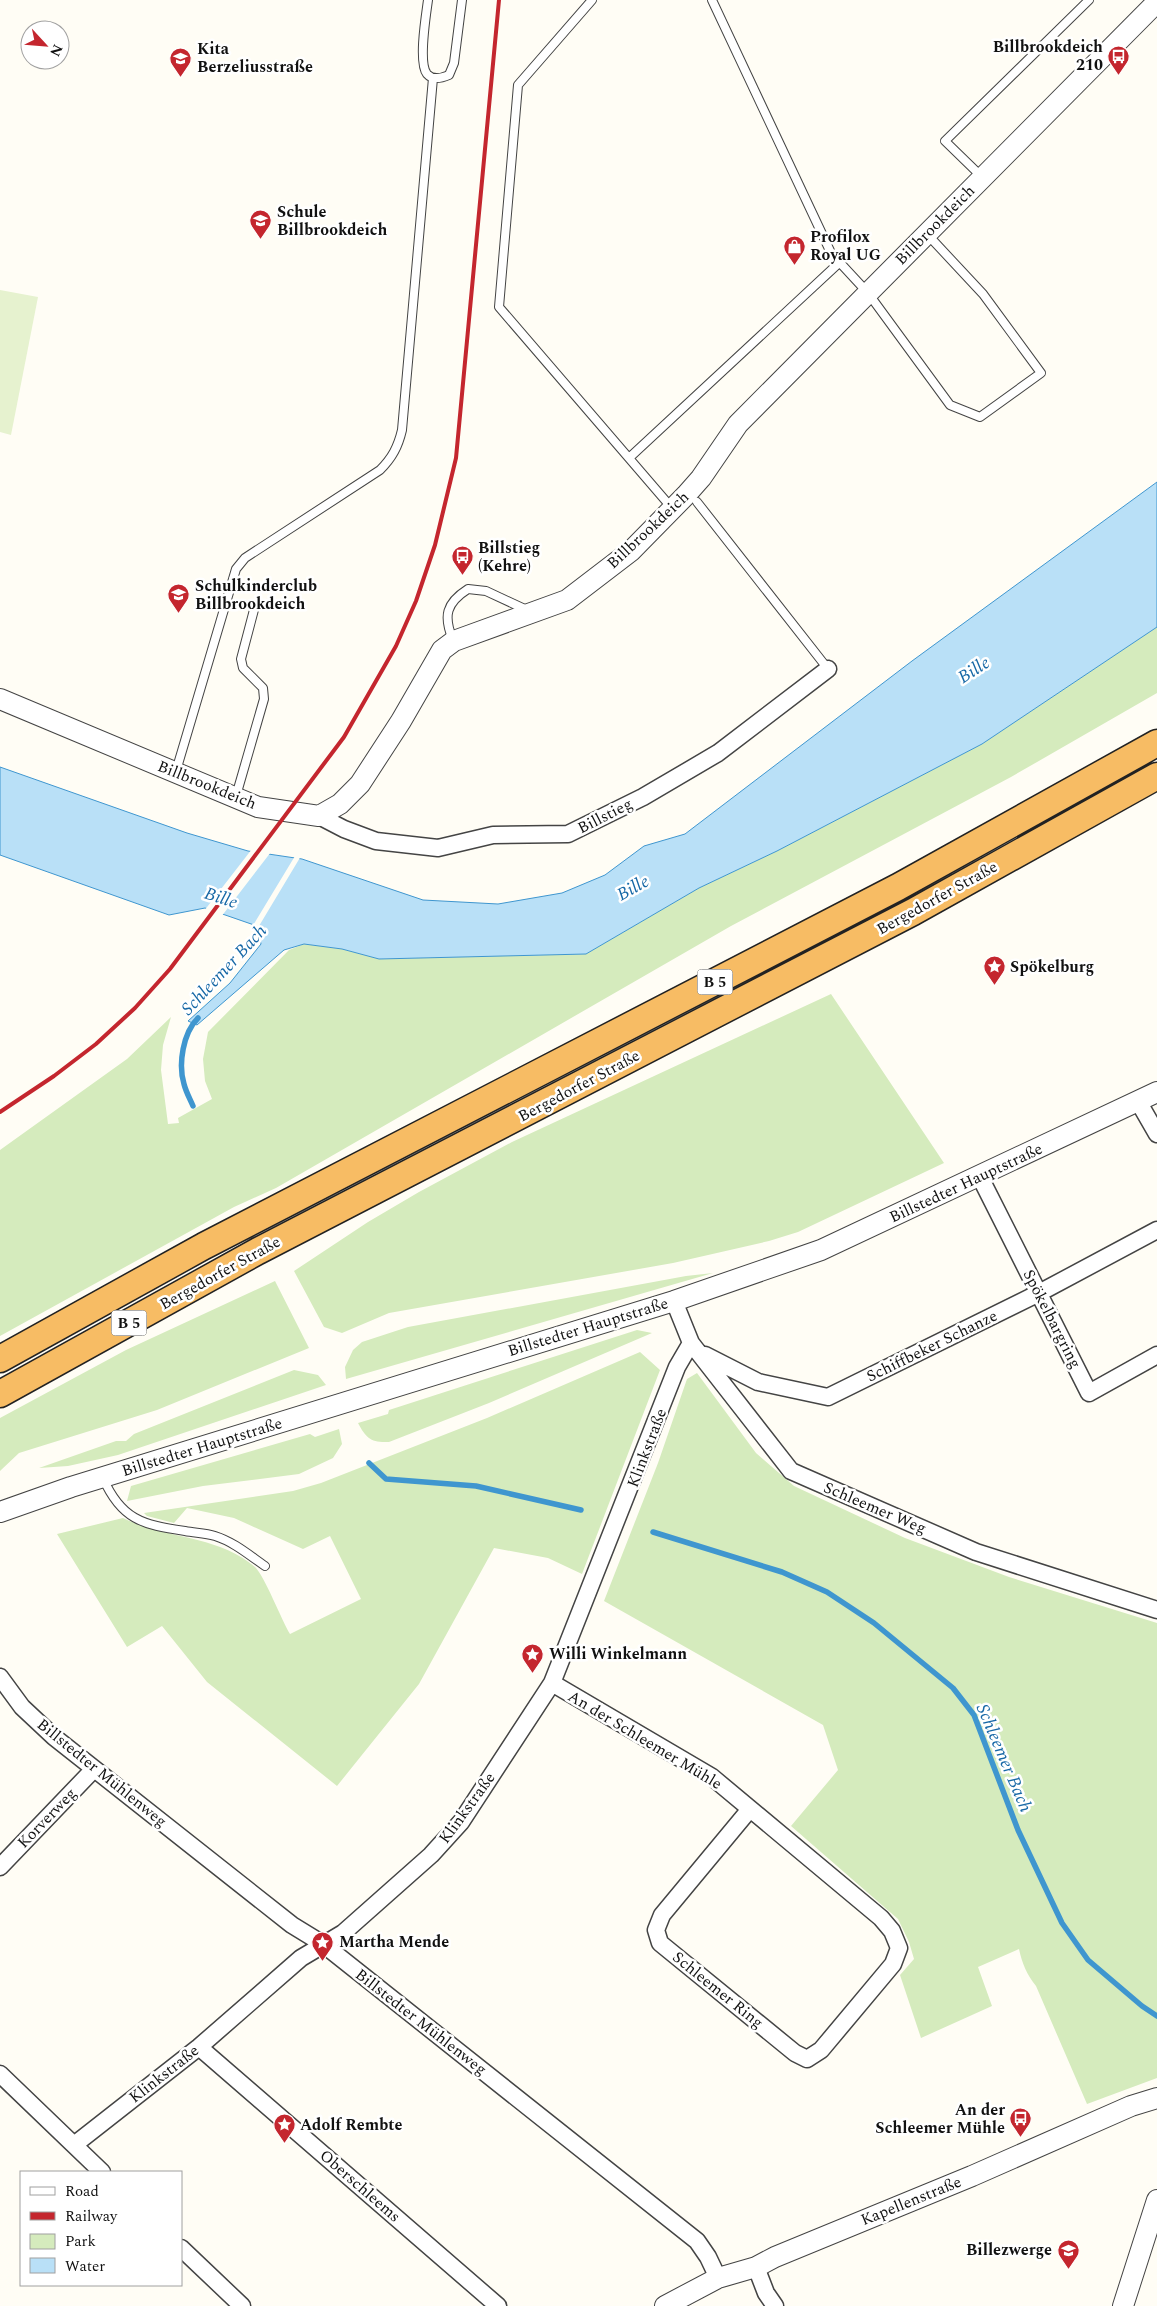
<svg xmlns="http://www.w3.org/2000/svg" width="1157" height="2306" font-family="Spectral,serif">
	<style>
		.green { fill: #d5ebbd }
		.pitch { fill: #e6f2cf }
		.water { fill: #b9e0f7; stroke: #3f96cf }
		.pier { fill: #fffdf5 }
		.lines { fill: none; stroke-linecap: round; stroke-linejoin: round }
		.stream { stroke: #3f96cf; stroke-width: 5.5 }
		.service-casing { stroke: #444; stroke-width: 10 }
		.minor-casing { stroke: #444; stroke-width: 19 }
		.tertiary-casing { stroke: #444; stroke-width: 22 }
		.trunk-casing { stroke: #222; stroke-width: 29 }
		.service { stroke: #fff; stroke-width: 8 }
		.minor { stroke: #fff; stroke-width: 16 }
		.tertiary { stroke: #fff; stroke-width: 20 }
		.trunk { stroke: #f7bc64; stroke-width: 26 }
		.rail { stroke: #c4262e; stroke-width: 4 }
		.labels { text-anchor: middle; dominant-baseline: central; stroke-width: 5; stroke-linejoin: round; paint-order: stroke }
		.shield { fill: #fff; stroke: #585858; stroke-width: 1 }
		.shield-label { font-size: 15px; font-weight: bold; fill: #111 }
		.poi-label { font-size: 16px; font-weight: bold; fill: #111; stroke: #fff; text-anchor: start }
		.street-label { font-size: 16px; fill: #111; stroke: #fff }
		.water-label { font-size: 18px; font-style: italic; fill: #1768a6; stroke: #fff }
	</style>
	<rect width="100%" height="100%" fill="#fffdf5"/>
	<path class="green" d="M1157 627V693L1011 777 731 926 276 1188 234 1207 0 1336V1150L127 1059 171 1017 163 1045 161 1070 168 1124 179 1123 178 1118 212 1099 205 1081 203 1059 208 1032 289 950 304 944 342 949 379 959 586 954 699 888 777 851 982 744Z
		M831 994 944 1163 798 1232 769 1241 673 1263 389 1313 342 1333 324 1327 294 1271 368 1222 419 1192 512 1142Z
		M713 1273 346 1379 345 1367 353 1350 362 1342 408 1327 686 1276Z
		M275 1281 309 1348 157 1410 19 1453 0 1471V1418L126 1350Z
		M637 1330 652 1333 489 1403 389 1442C371 1443 366 1438 358 1423L388 1414 389 1410Z
		M640 1352 660 1370 582 1574 548 1558 494 1548 419 1684 337 1786 207 1682 162 1626 127 1647 57 1534 123 1518C165 1539 218 1535 255 1567 264 1575 282 1621 290 1634L361 1599 330 1536 303 1549 234 1518 187 1508 174 1523 147 1516 144 1513 293 1491 321 1483 487 1418Z
		M294 1370 318 1375 326 1385 118 1455 68 1466 39 1468 116 1441H126L134 1434Z
		M697 1373 756 1453 794 1486 905 1538 1009 1577 1157 1623V2078L1087 2104 1036 1986C1027 1975 1022 1963 1019 1949L978 1967 992 2006 921 2038 900 1975 914 1959 909 1942 898 1919 791 1826 838 1770 823 1725 604 1601 658 1463 687 1379Z
		M339 1429 342 1444 333 1458 299 1474 203 1486 127 1501 131 1486 310 1434 315 1437Z"/>
	<path class="pitch" d="M0 290 38 297 11 435 0 432Z"/>
	<path class="water" d="M1157 482V627L982 744 777 851 699 888 586 954 379 959 342 949 304 944 284 950 197 1025 188 1021 230 983 261 944 257 926 205 908 169 915 0 855V767L187 833 248 851 302 859 423 900 498 904 562 893 605 875 644 846 685 834 912 661Z"/>
	<path class="pier" d="M252 849 271 852 221 917 204 911Z
		M295 856H301L256 931 252 927Z"/>
	<g class="lines">
		<path class="stream" d="M193 1106C190 1099 186 1092 184 1084 178 1064 183 1033 198 1018
			M369 1463 386 1479 476 1486 581 1510
			M653 1532 782 1572 827 1592 874 1623 953 1688 974 1715 1018 1830 1062 1923 1088 1960 1142 2006 1157 2016"/>
		<defs>
			<path id="service" d="M428 0C426 15 418 63 427 74 433 81 442 78 449 75L454 63 462 0
				M592 0 518 85 499 307 671 507
				M712 0 831 253 868 293 950 405 980 417 1041 373 983 294 927 234
				M982 177 945 141 1089 0
				M629 458 840 262
				M697 502 828 669
				M453 640C443 616 446 603 468 589L486 591 529 611
				M176 771 236 569 245 558 380 470C392 458 398 447 402 430L433 78
				M236 796 264 699 263 688 243 668 241 659 255 606
				M103 1478C121 1519 142 1525 185 1531 195 1533 205 1533 215 1536 234 1542 249 1555 265 1566"/>
			<path id="minor" d="M319 816 344 829 376 841 438 848 493 835 568 834 643 797 718 753 828 669
				M1138 1101 1157 1134
				M980 1177 1089 1393 1157 1355
				M674 1301 691 1343 791 1471 976 1552 1157 1610
				M705 1355 758 1382 828 1397 1039 1293 1157 1230
				M0 1677 22 1707 54 1737 292 1925 323 1944 697 2241 708 2257 718 2278
				M552 1683 712 1777 881 1918 892 1931 899 1948 893 1964 821 2050 807 2059 795 2053 660 1943 656 1930 662 1915 750 1809
				M0 1867 94 1769
				M199 2047 498 2306
				M0 2074 102 2172
				M74 2145 199 2047 301 1958 343 1933 431 1855 461 1822 552 1683 677 1367 691 1343
				M181 2248 242 2306
				M756 2267 766 2293 775 2306"/>
			<path id="tertiary" d="M0 699 258 807 319 816 340 804 360 784 401 721 442 650 454 641 567 600 631 551 686 495 701 478 738 424 1157 2
				M0 1512 71 1487 674 1301 821 1250 1157 1092
				M665 2306 718 2278 756 2267 775 2257 972 2176 1131 2106 1157 2098
				M1123 2306 1157 2200"/>
			<path id="trunk" d="M0 1359 204 1246 898 887 1157 743
				M0 1394 258 1251 913 912 1157 776"/>
		</defs>
		<use href="#service" class="service-casing"/>
		<use href="#minor" class="minor-casing"/>
		<use href="#tertiary" class="tertiary-casing"/>
		<use href="#trunk" class="trunk-casing"/>
		<use href="#service" class="service"/>
		<use href="#minor" class="minor"/>
		<use href="#tertiary" class="tertiary"/>
		<use href="#trunk" class="trunk"/>
		<path class="rail" d="M0 1112 54 1076 96 1044 135 1008 170 969 344 737 396 646 416 601 435 545 456 458 499 0"/>
	</g>
	<defs>
		<symbol id="bus-pin" viewBox="-11 -11 22 30"><path d="M0 17L-7.5 6A9.5 9.5 0 1 1 7.5 6Z" fill="#c4262e" stroke="#fff"/><path d="M-5-6H5V4H4V6H2V4H-2V6H-4V4H-5ZM-3.5-4V0h7V-4ZM-3.5 1.2v1.5H-2V1.2ZM2 1.2v1.5H3.5V1.2Z" fill="#fff"/></symbol>
		<symbol id="school-pin" viewBox="-11 -11 22 30"><path d="M0 17L-7.5 6A9.5 9.5 0 1 1 7.5 6Z" fill="#c4262e" stroke="#fff"/><path d="M0-5L7-2L0 1L-7-2ZM-4 1L0 2.5L4 1V4Q0 6-4 4Z" fill="#fff"/></symbol>
		<symbol id="shop-pin" viewBox="-11 -11 22 30"><path d="M0 17L-7.5 6A9.5 9.5 0 1 1 7.5 6Z" fill="#c4262e" stroke="#fff"/><path d="M-5-2.5h2.3a2.7 3.5 0 0 1 5.4 0H5L5.5 6h-11ZM-1.5-2.5h3a1.5 2.3 0 0 0-3 0Z" fill="#fff"/></symbol>
		<symbol id="sight-pin" viewBox="-11 -11 22 30"><path d="M0 17L-7.5 6A9.5 9.5 0 1 1 7.5 6Z" fill="#c4262e" stroke="#fff"/><path d="M0-6L1.8-2.2L6-1.7L2.9 1.2L3.7 5.4L0 3.3L-3.7 5.4L-2.9 1.2L-6-1.7L-1.8-2.2Z" fill="#fff"/></symbol>
	</defs>
	<g fill-rule="evenodd">
		<use href="#bus-pin" x="1106" y="44" width="25" height="34"/>
		<use href="#school-pin" x="168" y="46" width="25" height="34"/>
		<use href="#school-pin" x="248" y="208" width="25" height="34"/>
		<use href="#shop-pin" x="782" y="234" width="25" height="34"/>
		<use href="#bus-pin" x="450" y="544" width="25" height="34"/>
		<use href="#school-pin" x="166" y="582" width="25" height="34"/>
		<use href="#sight-pin" x="982" y="954" width="25" height="34"/>
		<use href="#sight-pin" x="520" y="1642" width="25" height="34"/>
		<use href="#sight-pin" x="310" y="1930" width="25" height="34"/>
		<use href="#bus-pin" x="1008" y="2106" width="25" height="34"/>
		<use href="#sight-pin" x="272" y="2112" width="25" height="34"/>
		<use href="#school-pin" x="1056" y="2238" width="25" height="34"/>
	</g>
	<g class="labels">
		<g class="shield">
			<rect x="697.5" y="969.5" width="35" height="25" rx="4"/>
			<rect x="111.5" y="1310.5" width="35" height="25" rx="4"/>
		</g>
		<g class="shield-label">
			<text x="715" y="982">B 5</text>
			<text x="129" y="1323">B 5</text>
		</g>
		<g class="poi-label">
			<text x="1103" y="47" text-anchor="end">Billbrookdeich<tspan x="1103" dy="18">210</tspan></text>
			<text x="197" y="49">Kita<tspan x="197" dy="18">Berzeliusstraße</tspan></text>
			<text x="277" y="212">Schule<tspan x="277" dy="18">Billbrookdeich</tspan></text>
			<text x="810" y="237">Profilox<tspan x="810" dy="18">Royal UG</tspan></text>
			<text x="478" y="548">Billstieg<tspan x="478" dy="18">(Kehre)</tspan></text>
			<text x="195" y="586">Schulkinderclub<tspan x="195" dy="18">Billbrookdeich</tspan></text>
			<text x="1010" y="967">Spökelburg</text>
			<text x="549" y="1654">Willi Winkelmann</text>
			<text x="339" y="1942">Martha Mende</text>
			<text x="1005" y="2110" text-anchor="end">An der<tspan x="1005" dy="18">Schleemer Mühle</tspan></text>
			<text x="300" y="2125">Adolf Rembte</text>
			<text x="1052" y="2250" text-anchor="end">Billezwerge</text>
		</g>
		<g class="street-label">
			<text transform="translate(935 225) rotate(-45)">Billbrookdeich</text>
			<text transform="translate(648 530) rotate(-43)">Billbrookdeich</text>
			<text transform="translate(207 785) rotate(22)">Billbrookdeich</text>
			<text transform="translate(605 816) rotate(-27)">Billstieg</text>
			<text transform="translate(937 898) rotate(-29)">Bergedorfer Straße</text>
			<text transform="translate(579 1086) rotate(-28)">Bergedorfer Straße</text>
			<text transform="translate(966 1183) rotate(-25)">Billstedter Hauptstraße</text>
			<text transform="translate(220 1273) rotate(-29)">Bergedorfer Straße</text>
			<text transform="translate(1052 1319) rotate(63)">Spökelbargring</text>
			<text transform="translate(588 1327) rotate(-17)">Billstedter Hauptstraße</text>
			<text transform="translate(932 1346) rotate(-26)">Schiffbeker Schanze</text>
			<text transform="translate(202 1447) rotate(-17)">Billstedter Hauptstraße</text>
			<text transform="translate(647 1448) rotate(-69)">Klinkstraße</text>
			<text transform="translate(875 1508) rotate(23)">Schleemer Weg</text>
			<text transform="translate(645 1740) rotate(31)">An der Schleemer Mühle</text>
			<text transform="translate(102 1773) rotate(39)">Billstedter Mühlenweg</text>
			<text transform="translate(467 1808) rotate(-54)">Klinkstraße</text>
			<text transform="translate(47 1818) rotate(-46)">Korverweg</text>
			<text transform="translate(718 1990) rotate(39)">Schleemer Ring</text>
			<text transform="translate(421 2022) rotate(38)">Billstedter Mühlenweg</text>
			<text transform="translate(164 2074) rotate(-38)">Klinkstraße</text>
			<text transform="translate(360 2186) rotate(41)">Oberschleems</text>
			<text transform="translate(911 2201) rotate(-22)">Kapellenstraße</text>
		</g>
		<g class="water-label">
			<text transform="translate(974 670) rotate(-33)">Bille</text>
			<text transform="translate(633 888) rotate(-29)">Bille</text>
			<text transform="translate(221 898) rotate(18)">Bille</text>
			<text transform="translate(224 970) rotate(-47)">Schleemer Bach</text>
			<text transform="translate(1004 1758) rotate(67)">Schleemer Bach</text>
		</g>
	</g>
	<rect x="20" y="2171" width="162" height="115" fill="#ffffff" stroke="#a0a0a0"/>
	<rect x="30" y="2187" width="25" height="8" fill="#ffffff" stroke="#a0a0a0"/>
	<text x="65" y="2196" font-size="15" fill="#111111">Road</text>
	<rect x="30" y="2212" width="25" height="8" fill="#c4262e" stroke="#a0a0a0"/>
	<text x="65" y="2221" font-size="15" fill="#111111">Railway</text>
	<rect x="30" y="2234" width="25" height="15" fill="#d5ebbd" stroke="#a0a0a0"/>
	<text x="65" y="2246" font-size="15" fill="#111111">Park</text>
	<rect x="30" y="2258" width="25" height="15" fill="#b9e0f7" stroke="#a0a0a0"/>
	<text x="65" y="2271" font-size="15" fill="#111111">Water</text>
	<g transform="translate(45 45) rotate(116)"><circle r="24" fill="#ffffff" stroke="#a0a0a0"/>
	<path d="M0-4L9 19L0 12L-9 19Z" fill="#c4262e"/>
	<text y="-8" font-size="14" font-weight="bold" text-anchor="middle" fill="#111111">N</text>
	</g>
</svg>
